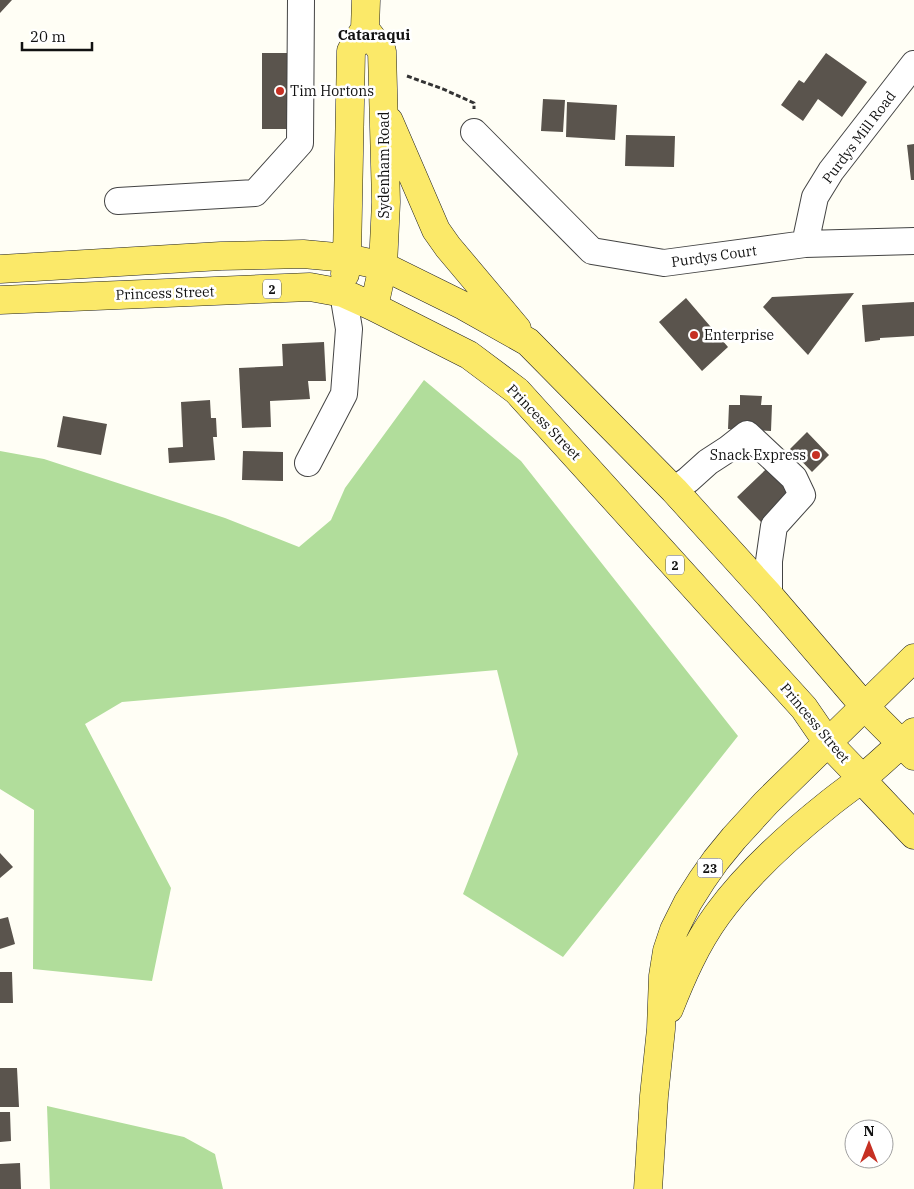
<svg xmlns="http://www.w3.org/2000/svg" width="914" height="1189" font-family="'IBM Plex Serif',serif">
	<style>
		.forest { fill: #b1dd9b }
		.building { fill: #5a544d }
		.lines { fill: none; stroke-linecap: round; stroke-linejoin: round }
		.minor-casing { stroke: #444; stroke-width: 28 }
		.major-casing { stroke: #222; stroke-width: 29 }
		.path { stroke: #333; stroke-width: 3; stroke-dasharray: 5 2.5; stroke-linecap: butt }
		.minor { stroke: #fff; stroke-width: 26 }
		.major { stroke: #fbe969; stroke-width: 28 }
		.poi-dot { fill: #c63023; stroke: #fff; stroke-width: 2 }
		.labels { text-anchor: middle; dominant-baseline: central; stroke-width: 5; stroke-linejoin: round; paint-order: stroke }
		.shield { fill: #fff; stroke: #585858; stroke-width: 1 }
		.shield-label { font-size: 12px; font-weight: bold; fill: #111 }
		.poi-label { font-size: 14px; fill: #111; stroke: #fff; text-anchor: start }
		.street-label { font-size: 14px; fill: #111; stroke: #fff }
		.neighbourhood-label { font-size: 15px; font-weight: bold; fill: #111; stroke: #fff }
	</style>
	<rect width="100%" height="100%" fill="#fffef5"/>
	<path class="forest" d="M424 380 521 461 738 736 563 957 463 894 518 754 497 670 122 702 85 724 171 888 152 981 33 969 34 810 0 789V451L44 459 225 518 299 547 331 520 345 488Z
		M47 1106 184 1137 215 1154 223 1189H50Z"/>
	<path class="building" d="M0 0H12L0 13Z
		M262 53H298V129H262Z
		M826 53 867 82 842 117 818 99 803 121 781 105 799 80 804 83Z
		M543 99 565 100 563 132 541 131Z
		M567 102 617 105 615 140 566 137Z
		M626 135 675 136 674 167 625 166Z
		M914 144V180H911L907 145Z
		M854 293 808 355 763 307 772 297Z
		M686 298 728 347 702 371 659 322Z
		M914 302V336L880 338V340L865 342 862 305Z
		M324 342 326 381H308L310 399 270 401 271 427 242 428 239 368 283 366 282 344Z
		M740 395 762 396 761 405H772L771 431 728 429 729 405H740Z
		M210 400 211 418H216L217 437H213L215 460 169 463 168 448 183 447 181 402Z
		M63 416 107 424 101 455 57 447Z
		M807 432 829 455 812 472 790 449Z
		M243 451 283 452V481L242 480Z
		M784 452 808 476 761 522 737 497Z
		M0 853 13 867 0 878Z
		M8 917 15 944 0 949V919Z
		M0 972H12L13 1003H0Z
		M0 1068H17L19 1107H0Z
		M0 1112H10L11 1141 0 1142Z
		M20 1163 21 1189H0V1164Z"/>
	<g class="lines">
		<defs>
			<path id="minor" d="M474 132 592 251 664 263 805 244 914 241
				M118 201 255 193 300 143 301 0
				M805 244 815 197 831 171 914 64
				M308 463 344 394 349 329 343 293
				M674 490 688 480 708 462 728 449 747 434 794 478 802 495 774 526 769 561V595"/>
			<path id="major" d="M365 29 382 51 386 202 383 266 374 307
				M389 121 436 230 448 247 517 329
				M0 269 221 256 303 254 347 258 383 266 464 306 528 342 674 490 769 595 865 707 914 756
				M345 274 347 258 351 51 365 29 366 0
				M0 300 310 287 343 293 374 307 469 355 517 391 804 708 828 743 855 771 861 779 914 835
				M669 1009C682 976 696 944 717 915 746 875 791 834 830 803 840 795 850 788 860 780 879 765 896 748 914 732
				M648 1189 654 1096 661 1029 663 976 667 951 674 930 688 902 702 880 716 860 734 838 766 803 914 658"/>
		</defs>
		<use href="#minor" class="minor-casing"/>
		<use href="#major" class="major-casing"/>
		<path class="path" d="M407 76 443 89 474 103V109"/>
		<use href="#minor" class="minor"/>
		<use href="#major" class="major"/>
	</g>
	<g class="poi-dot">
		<circle cx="280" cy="91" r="5"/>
		<circle cx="694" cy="335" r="5"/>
		<circle cx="816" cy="455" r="5"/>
	</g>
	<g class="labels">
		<g class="shield">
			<rect x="263" y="279.5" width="18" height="19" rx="4"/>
			<rect x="666" y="555.5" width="18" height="19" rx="4"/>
			<rect x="697.5" y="858.5" width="25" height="19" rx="4"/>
		</g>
		<g class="shield-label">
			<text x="272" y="289">2</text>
			<text x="675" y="565">2</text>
			<text x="710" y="868">23</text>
		</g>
		<g class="poi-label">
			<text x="290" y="91">Tim Hortons</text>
			<text x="704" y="335">Enterprise</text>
			<text x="806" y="455" text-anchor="end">Snack Express</text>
		</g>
		<g class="street-label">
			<text transform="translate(859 137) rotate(-53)">Purdys Mill Road</text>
			<text transform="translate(384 165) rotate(-90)">Sydenham Road</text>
			<text transform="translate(714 256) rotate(-8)">Purdys Court</text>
			<text transform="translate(165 293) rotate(-2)">Princess Street</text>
			<text transform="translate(544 422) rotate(46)">Princess Street</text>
			<text transform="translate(815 723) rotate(50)">Princess Street</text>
		</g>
		<g class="neighbourhood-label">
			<text x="374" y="34">Cataraqui</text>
		</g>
	</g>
	<g transform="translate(869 1144)"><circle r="24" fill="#ffffff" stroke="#a0a0a0"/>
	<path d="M0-4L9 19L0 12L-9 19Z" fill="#c63023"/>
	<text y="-8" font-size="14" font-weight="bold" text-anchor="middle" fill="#111111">N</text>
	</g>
	<path d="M22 42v8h70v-8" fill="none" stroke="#111111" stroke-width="2.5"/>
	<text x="30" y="42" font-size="15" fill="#111111" stroke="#ffffff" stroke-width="4" paint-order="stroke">20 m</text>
</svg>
